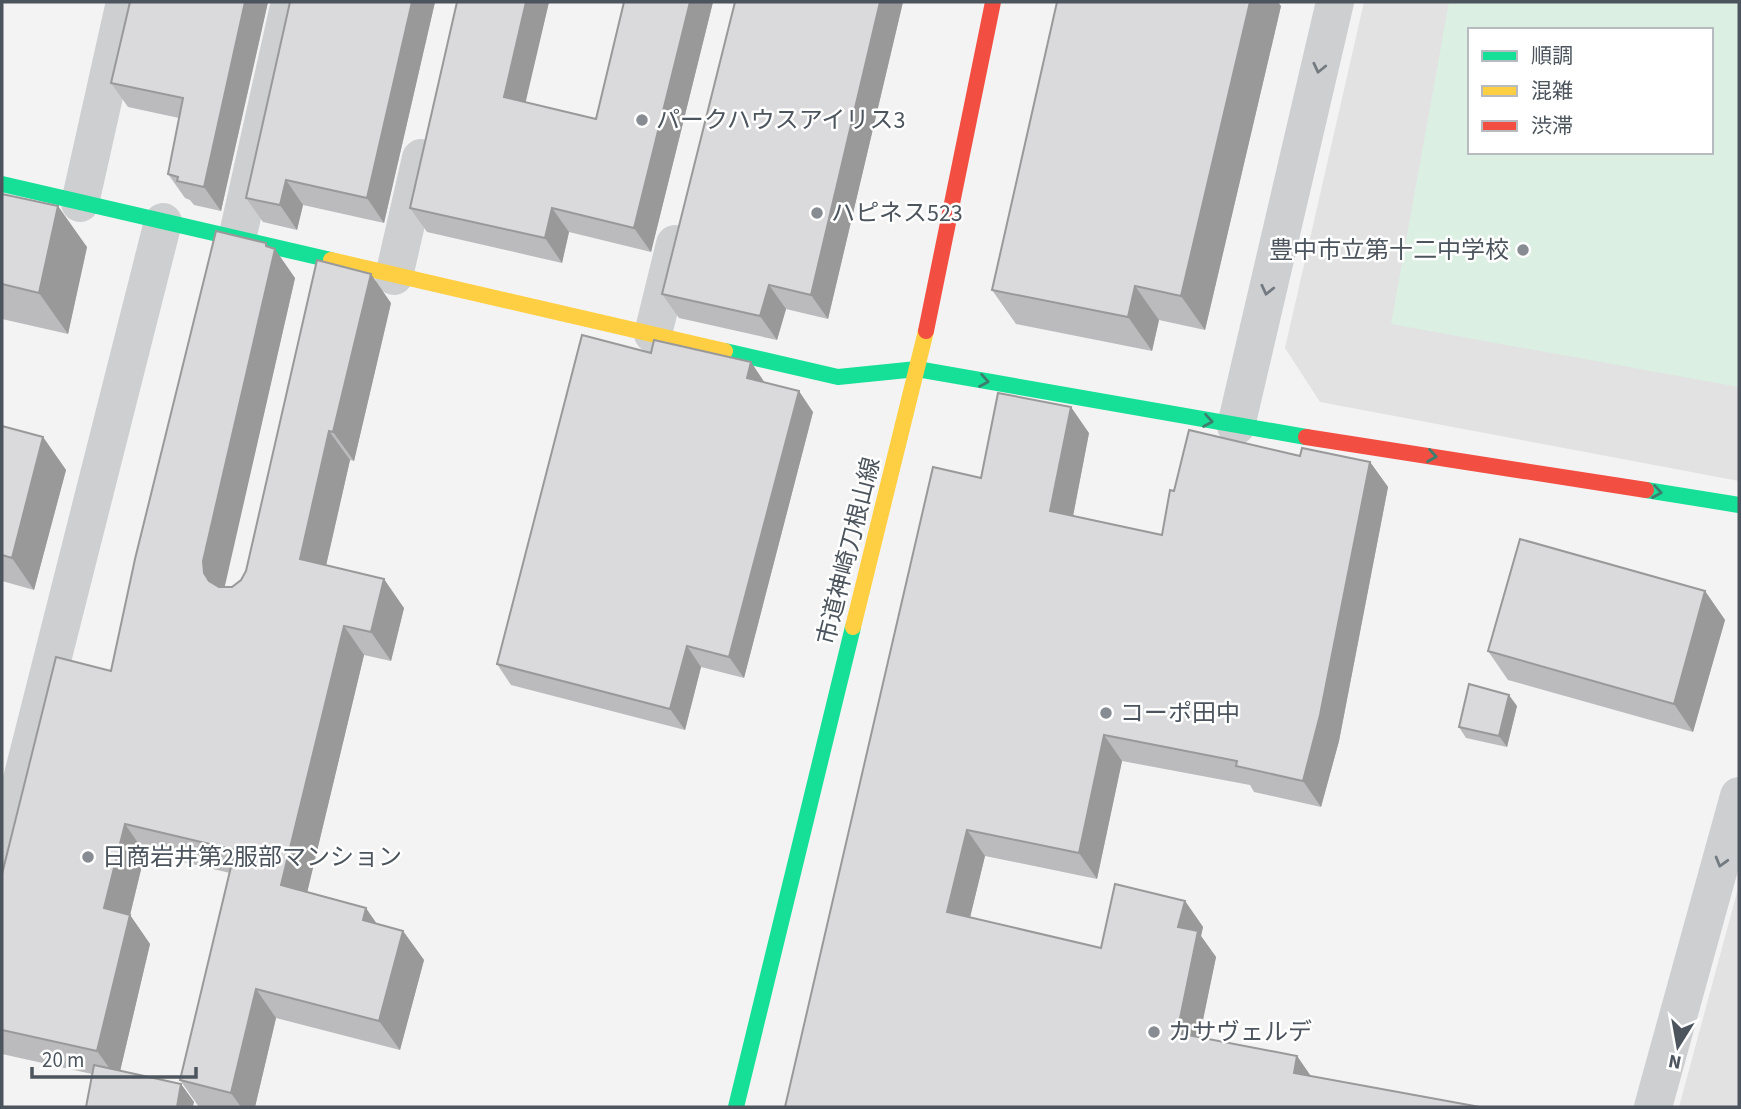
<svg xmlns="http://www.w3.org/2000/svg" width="1741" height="1109" font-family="'Source Sans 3','Noto Sans JP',sans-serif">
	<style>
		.education { fill: #e2e2e3; fill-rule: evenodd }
		.green { fill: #dbefe3; fill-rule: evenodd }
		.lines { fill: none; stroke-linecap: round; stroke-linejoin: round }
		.street { stroke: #cdcfd1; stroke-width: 38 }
		.fast { stroke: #16e098; stroke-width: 16 }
		.slow { stroke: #ffcf43; stroke-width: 16 }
		.jam { stroke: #f24e42; stroke-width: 16 }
		.wall { fill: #bbbbbd }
		.shaded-wall { fill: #99999a }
		.building { fill: #dadadc; stroke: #99999a; stroke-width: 2 }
		.oneway { stroke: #737a80 }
		.oneway2 { stroke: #3c7f6f }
		.poi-dot { fill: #878c92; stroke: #fff; stroke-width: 2.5 }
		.labels { text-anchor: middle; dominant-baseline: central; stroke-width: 5; stroke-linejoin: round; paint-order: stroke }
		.poi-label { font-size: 24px; fill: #4c555e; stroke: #fff; text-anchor: start }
		.street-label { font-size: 24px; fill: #4c555e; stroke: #fff }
	</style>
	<rect width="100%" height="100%" fill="#f4f3f3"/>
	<path class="education" d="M1364 2H1739V481L1320 402 1285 348ZM1470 30H1711V152H1470Z
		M1739 885V1107H1679Z"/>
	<path class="green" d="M1449 2H1739V387L1391 324ZM1470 30H1711V152H1470Z"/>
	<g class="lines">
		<path class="street" d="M80 203 125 2
			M237 239 290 2
			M394 276 421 158
			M653 334 675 244
			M1236 426 1335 2
			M2 858 163 222
			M1653 1107 1739 796"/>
		<path class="fast" d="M2 184 331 260
			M725 351 838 377 917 369 1306 437
			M1646 490 1739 505
			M736 1107 853 627"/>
		<path class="slow" d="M331 260 725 351
			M853 627 926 331"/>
		<path class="jam" d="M926 331 993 2
			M1306 437 1646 490"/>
	</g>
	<path class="wall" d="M130 2H268L221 211 194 205 190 200 185 198 168 174 179 118 128 107 111 83Z
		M290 2H435L384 223 303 205 297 230 263 222 246 198Z
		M457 2H549L525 102 596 119 624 2H713L651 252 569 232 562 263 427 232 410 208Z
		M735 2H903L828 319 786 309 777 340 679 318 662 294Z
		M1281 6 1205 330 1159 320 1152 351 1016 324 992 290Z
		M2 194 87 247 68 334 2 319Z
		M269 247 295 278 224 587H232L241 580 391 303 354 461 350 460 326 565 404 608 391 661 364 655 307 892 377 924 403 931 424 960 400 1050 276 1018 255 1107H199L180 1080 230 873 145 853 130 915 150 944 120 1071 181 1084 194 1102 92 1074 2 1054V874L111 671Z
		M765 383 813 412 744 678 701 667 685 730 511 685 497 664Z
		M2 426 43 437 66 470 34 590 2 581Z
		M1089 433 1073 516 1162 535 1174 491 1300 456 1370 462 1388 487 1339 741 1321 807 1254 792 1250 785 1122 761 1097 879 985 856 970 917 1101 948 1185 901 1203 927 1201 936 1216 957 1199 1037 1297 1056 1311 1077 785 1107 981 478Z
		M1705 591 1725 620 1693 732 1508 680 1488 651Z
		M1517 706 1507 747 1466 738 1459 727Z"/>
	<path class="shaded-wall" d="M245 2H268L221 211 204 187Z
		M412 2H435L384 223 367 198Z
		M526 2H549L521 122 504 97Z
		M690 2H713L651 252 634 228Z
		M880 2H903L828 319 811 295Z
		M1250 2H1278L1281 6 1205 330 1181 296Z
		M286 180 303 205 297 230 280 205Z
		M58 206 87 247 68 334 39 293Z
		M552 208 569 232 562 263 545 238Z
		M266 243 274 254 275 249 295 278 224 590V602L204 573 203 561Z
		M371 274 391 303 354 461 333 432Z
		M769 285 786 309 777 340 760 316Z
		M1135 286 1159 320 1152 351 1128 317Z
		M751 362 765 383 747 378Z
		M799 391 813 412 744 678 729 657Z
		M1071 407 1089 433 1069 537 1050 511Z
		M329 431 350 460 321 588 300 559Z
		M43 437 66 470 34 590 12 558Z
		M1370 462 1388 487 1339 741 1321 807 1303 781Z
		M384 579 404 608 391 661 371 632Z
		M1705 591 1725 620 1693 732 1674 704Z
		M344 626 364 655 302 914 281 885Z
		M687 646 701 667 685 730 670 709Z
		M1509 695 1517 706 1507 747 1499 736Z
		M1104 735 1122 761 1097 879 1079 853Z
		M125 824 145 853 130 915 150 944 118 1080 97 1051 104 908Z
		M967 830 985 856 965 938 947 912Z
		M1185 901 1203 927 1201 936 1216 957 1195 1059 1177 1033 1178 927Z
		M366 908 386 937 363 920Z
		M403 931 424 960 400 1050 379 1021Z
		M256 989 276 1018 255 1107H241L231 1093Z
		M1297 1056 1315 1082 1294 1073Z
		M181 1084 194 1102 193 1107H177Z"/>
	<path class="building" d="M130 2H245L204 187 177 181 178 177 168 174 183 98 111 83Z
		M290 2H412L367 198 286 180 280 205 246 198Z
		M457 2H526L504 97 596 119 624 2H690L634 228 552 208 545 238 410 208Z
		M735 2H880L811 295 769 285 760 316 662 294Z
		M1057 2H1250L1181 296 1135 286 1128 317 992 290Z
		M2 194 58 206 39 293 2 284Z
		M216 231 266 243V246L275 249 203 561 204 573 209 581 219 587H232L241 580 246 571 317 260 371 274 333 432 329 431 300 559 384 579 371 632 344 626 281 885 366 908 363 920 403 931 379 1021 256 989 231 1093 180 1080 235 850 125 824 104 908 130 915 97 1051 2 1030V874L56 657 111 671 135 559Z
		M582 335 651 353 654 340 751 362 747 378 799 391 729 657 687 646 670 709 497 664Z
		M998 393 1071 407 1050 511 1162 535 1170 490 1174 491 1189 430 1300 456 1302 448 1370 462 1320 715 1303 781 1236 766 1237 761 1104 735 1079 853 967 830 947 912 1101 948 1115 884 1185 901 1178 927 1198 931 1177 1033 1297 1056 1294 1073 1480 1107H785L933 467 981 478Z
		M2 426 43 437 12 558 2 555Z
		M1520 539 1705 591 1674 704 1488 651Z
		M1469 684 1509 695 1499 736 1459 727Z
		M94 1065 181 1084 177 1107H86Z"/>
	<defs><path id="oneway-chevron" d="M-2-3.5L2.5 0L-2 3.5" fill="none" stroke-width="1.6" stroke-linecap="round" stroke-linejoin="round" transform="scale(1.75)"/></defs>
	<g class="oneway">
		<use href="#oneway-chevron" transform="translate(1319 68) rotate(103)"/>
		<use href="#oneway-chevron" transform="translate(1267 290) rotate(103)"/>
		<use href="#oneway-chevron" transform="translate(1721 862) rotate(106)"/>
	</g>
	<g class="oneway2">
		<use href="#oneway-chevron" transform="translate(984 381) rotate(10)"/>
		<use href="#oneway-chevron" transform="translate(1208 421) rotate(10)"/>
		<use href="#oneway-chevron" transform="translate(1432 456) rotate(9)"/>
		<use href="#oneway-chevron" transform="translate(1657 492) rotate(9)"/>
	</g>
	<g class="poi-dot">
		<circle cx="642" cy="120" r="7"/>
		<circle cx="817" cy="213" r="7"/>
		<circle cx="1523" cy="250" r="7"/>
		<circle cx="1106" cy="713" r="7"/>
		<circle cx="88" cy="857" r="7"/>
		<circle cx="1154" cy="1032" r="7"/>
	</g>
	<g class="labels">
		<g class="poi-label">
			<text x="656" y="120">パークハウスアイリス3</text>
			<text x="831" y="213">ハピネス523</text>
			<text x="1509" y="250" text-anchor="end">豊中市立第十二中学校</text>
			<text x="1120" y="713">コーポ田中</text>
			<text x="102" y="857">日商岩井第2服部マンション</text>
			<text x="1168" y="1032">カサヴェルデ</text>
		</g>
		<g class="street-label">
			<text transform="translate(849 551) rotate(-76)">市道神崎刀根山線</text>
		</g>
	</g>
	<rect width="1741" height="1109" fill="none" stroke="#4c555e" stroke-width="7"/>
	<rect x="1468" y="28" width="245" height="126" fill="#ffffff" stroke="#b7bbbf" stroke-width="2"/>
	<rect x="1482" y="51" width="35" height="10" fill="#16e098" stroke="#b7bbbf" stroke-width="2"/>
	<text x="1531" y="63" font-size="21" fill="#4c555e">順調</text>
	<rect x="1482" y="86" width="35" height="10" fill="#ffcf43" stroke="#b7bbbf" stroke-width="2"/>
	<text x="1531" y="98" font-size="21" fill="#4c555e">混雑</text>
	<rect x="1482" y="121" width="35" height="10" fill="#f24e42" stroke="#b7bbbf" stroke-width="2"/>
	<text x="1531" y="133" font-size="21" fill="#4c555e">渋滞</text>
	<g transform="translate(1678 1046) rotate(191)" stroke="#ffffff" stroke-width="5" paint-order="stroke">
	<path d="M0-5L12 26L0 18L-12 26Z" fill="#4c555e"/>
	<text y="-10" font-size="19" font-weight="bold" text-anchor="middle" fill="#4c555e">N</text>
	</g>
	<path d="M32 1067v10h164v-10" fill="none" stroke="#4c555e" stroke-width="3.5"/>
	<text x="42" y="1067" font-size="21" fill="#4c555e" stroke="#ffffff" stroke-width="5" paint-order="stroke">20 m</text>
</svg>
